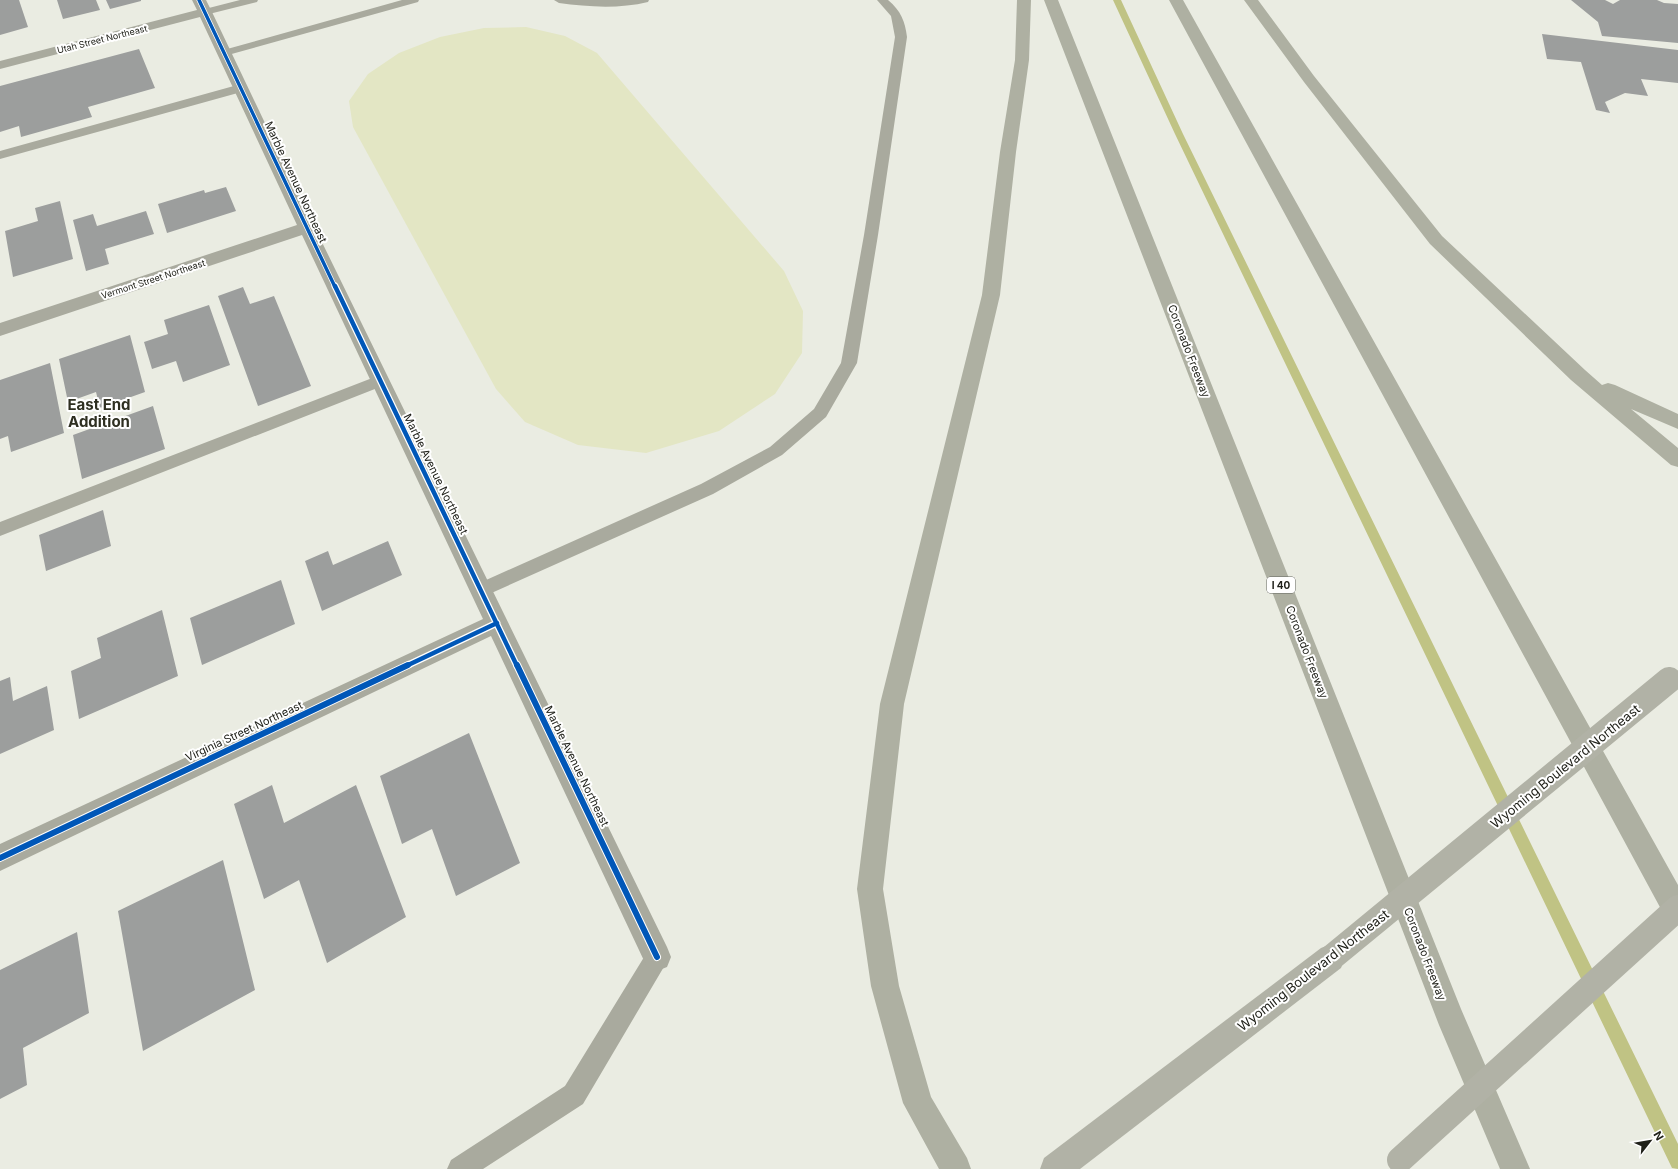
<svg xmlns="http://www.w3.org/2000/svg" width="1678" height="1169" font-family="Inter,sans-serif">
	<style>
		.green { fill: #e3e6c4 }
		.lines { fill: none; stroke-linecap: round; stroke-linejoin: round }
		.stream { fill: #c0c384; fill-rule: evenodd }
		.building { fill: #9c9e9d }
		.lane { fill: #a9aa9e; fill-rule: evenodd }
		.street { fill: #a9aa9e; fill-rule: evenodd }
		.secondary { fill: #b1b2a6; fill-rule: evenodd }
		.highway { fill: #aeb0a2; fill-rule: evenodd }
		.secondary-bridge { stroke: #b1b2a6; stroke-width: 26 }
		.cycleway-far2-casing { stroke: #fff; stroke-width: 5 }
		.cycleway-far1-casing { stroke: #fff; stroke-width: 7 }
		.cycleway-casing { stroke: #fff; stroke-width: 8 }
		.cycleway-far2 { stroke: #0057b8; stroke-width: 3.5 }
		.cycleway-far1 { stroke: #0057b8; stroke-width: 4.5 }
		.cycleway { stroke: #0057b8; stroke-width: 6 }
		.labels { text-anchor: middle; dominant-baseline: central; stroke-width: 4; stroke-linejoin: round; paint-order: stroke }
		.far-street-label { font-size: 9px; fill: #20211a; stroke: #fff }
		.shield { fill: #fff; stroke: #63645f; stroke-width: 1 }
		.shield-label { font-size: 10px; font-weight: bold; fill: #20211a }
		.street-label { font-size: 11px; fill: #20211a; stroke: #fff }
		.near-street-label { font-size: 13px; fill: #20211a; stroke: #fff }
		.district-label { font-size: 15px; font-weight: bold; fill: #2e2f21; stroke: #fff }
	</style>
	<rect width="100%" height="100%" fill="#eaece2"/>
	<path class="green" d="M526 27 565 36 597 53 784 271 803 311 802 353 775 394 719 431 646 453 578 445 525 422 496 389 353 127 349 101 368 74 399 53 440 37 484 28Z"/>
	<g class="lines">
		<path class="stream" d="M1113 0H1121L1183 134 1678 1144V1169L1672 1168 1175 134Z"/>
	</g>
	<path class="building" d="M0 0H19L28 27 0 35Z
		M57 0H96L100 10 63 19Z
		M106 0H141V1L110 9Z
		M1571 0H1605L1613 4 1620 0H1657L1664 3 1678 4V43L1602 36 1598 22Z
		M1542 34 1678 50V83L1641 79 1648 96 1625 93 1605 102 1610 113 1596 110 1581 62 1547 59Z
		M139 49 155 88 88 107 92 117 21 137 19 126 0 132V86Z
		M226 187 236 211 167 233 158 204 204 190 205 193Z
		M60 201 73 259 13 277 5 231 38 221 35 208Z
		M146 211 154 234 105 249 109 264 86 271 73 220 93 214 97 226Z
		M243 287 250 304 274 296 311 386 258 406 218 296Z
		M209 305 230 365 183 382 176 361 152 369 144 342 168 334 164 320Z
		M130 335 145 392 100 408 96 392 68 402 59 359Z
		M50 363 64 433 11 452 8 436 0 439V380Z
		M153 406 165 449 82 479 73 435Z
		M103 510 111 546 46 571 39 535Z
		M388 541 402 575 322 611 305 561 328 551 333 565Z
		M281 580 295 624 202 665 190 618Z
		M162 610 178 676 79 719 71 671 101 658 97 638Z
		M10 677 13 701 47 686 54 730 0 754V681Z
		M469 733 520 863 456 896 432 829 402 844 380 776Z
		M272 785 284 823 356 785 406 917 327 963 299 880 264 899 234 804Z
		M223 860 255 990 143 1051 118 911Z
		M77 932 89 1013 23 1048 27 1085 0 1099V970Z"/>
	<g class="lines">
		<path class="lane" d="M240 0H258L257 2 205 15 200 12 201 10Z
			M402 0H419L418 2 228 55H220L218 53 220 51Z
			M554 0H649L648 2C619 9 588 7 559 3Z
			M877 0H888C901 11 905 21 907 37L878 235 857 363 826 417 782 455 713 494 487 595 481 598 475 595 472 590 475 585 701 484 770 447 814 409 841 363 864 235 895 37 891 16Z
			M241 84 245 85 247 88 245 91 0 159V151Z
			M380 375 385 377 388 381 385 385 0 536V522Z
			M657 946 665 949 668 957 665 965 583 1104 483 1169H447L451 1160 565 1086 649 949Z"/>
		<path class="street" d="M192 0H206L212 12 315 228 667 947 671 957 667 967 657 971 647 967 491 636 0 871V844L483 619 302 235 0 336V323L297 225 200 17 0 69V61L197 10Z"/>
		<path class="secondary" d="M1331 944 1341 948 1345 958 1341 968 1080 1169H1040L1044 1158 1321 948Z"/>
		<path class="highway" d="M1017 0H1031L1029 60 1016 152 1000 295 904 704 883 889 899 986 931 1097 967 1158 971 1169H939L903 1103 871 986 857 889 880 704 982 295 1000 152 1015 60Z
			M1044 0H1058L1461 1009 1530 1169H1500L1439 1025Z
			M1169 0H1183L1678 885V925L1668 922Z
			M1244 0H1258L1314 76 1442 236 1585 370 1602 385 1608 383 1615 385 1678 414V429L1631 409 1678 448V467L1671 465 1571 380 1430 244 1304 82Z"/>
		<path class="secondary-bridge" d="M1331 958 1669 680
			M1400 1160 1678 908"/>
		<defs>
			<path id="cycleway-far2" d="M199 0 335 287"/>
			<path id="cycleway-far1" d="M335 286 517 666
				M406 666 497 623"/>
			<path id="cycleway" d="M517 665 657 957
				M0 858 408 665"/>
		</defs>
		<use href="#cycleway-far2" class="cycleway-far2-casing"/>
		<use href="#cycleway-far1" class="cycleway-far1-casing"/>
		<use href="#cycleway" class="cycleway-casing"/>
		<use href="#cycleway-far2" class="cycleway-far2"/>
		<use href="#cycleway-far1" class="cycleway-far1"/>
		<use href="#cycleway" class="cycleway"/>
	</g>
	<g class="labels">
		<g class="far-street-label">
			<text transform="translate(102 39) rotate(-14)">Utah Street Northeast</text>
			<text transform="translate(153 279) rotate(-18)">Vermont Street Northeast</text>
		</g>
		<rect class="shield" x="1267" y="577" width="28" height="16" rx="3"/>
		<g class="shield-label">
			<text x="1281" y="585">I 40</text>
		</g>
		<g class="street-label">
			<text transform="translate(296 182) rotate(65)">Marble Avenue Northeast</text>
			<text transform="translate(1189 351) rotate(69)">Coronado Freeway</text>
			<text transform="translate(436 474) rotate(64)">Marble Avenue Northeast</text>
			<text transform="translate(1307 652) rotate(69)">Coronado Freeway</text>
			<text transform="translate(244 731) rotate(-25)">Virginia Street Northeast</text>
			<text transform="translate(577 766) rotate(64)">Marble Avenue Northeast</text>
			<text transform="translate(1425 954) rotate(69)">Coronado Freeway</text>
		</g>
		<g class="near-street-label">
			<text transform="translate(1565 766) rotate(-39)">Wyoming Boulevard Northeast</text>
			<text transform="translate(1313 970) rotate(-38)">Wyoming Boulevard Northeast</text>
		</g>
		<g class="district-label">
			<text x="99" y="404">East End<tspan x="99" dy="17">Addition</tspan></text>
		</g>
	</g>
	<g transform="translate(1650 1141) rotate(59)" stroke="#ffffff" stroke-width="3" paint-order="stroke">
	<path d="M0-3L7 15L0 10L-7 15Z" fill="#20211a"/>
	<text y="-6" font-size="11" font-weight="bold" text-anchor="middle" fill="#20211a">N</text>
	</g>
</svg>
